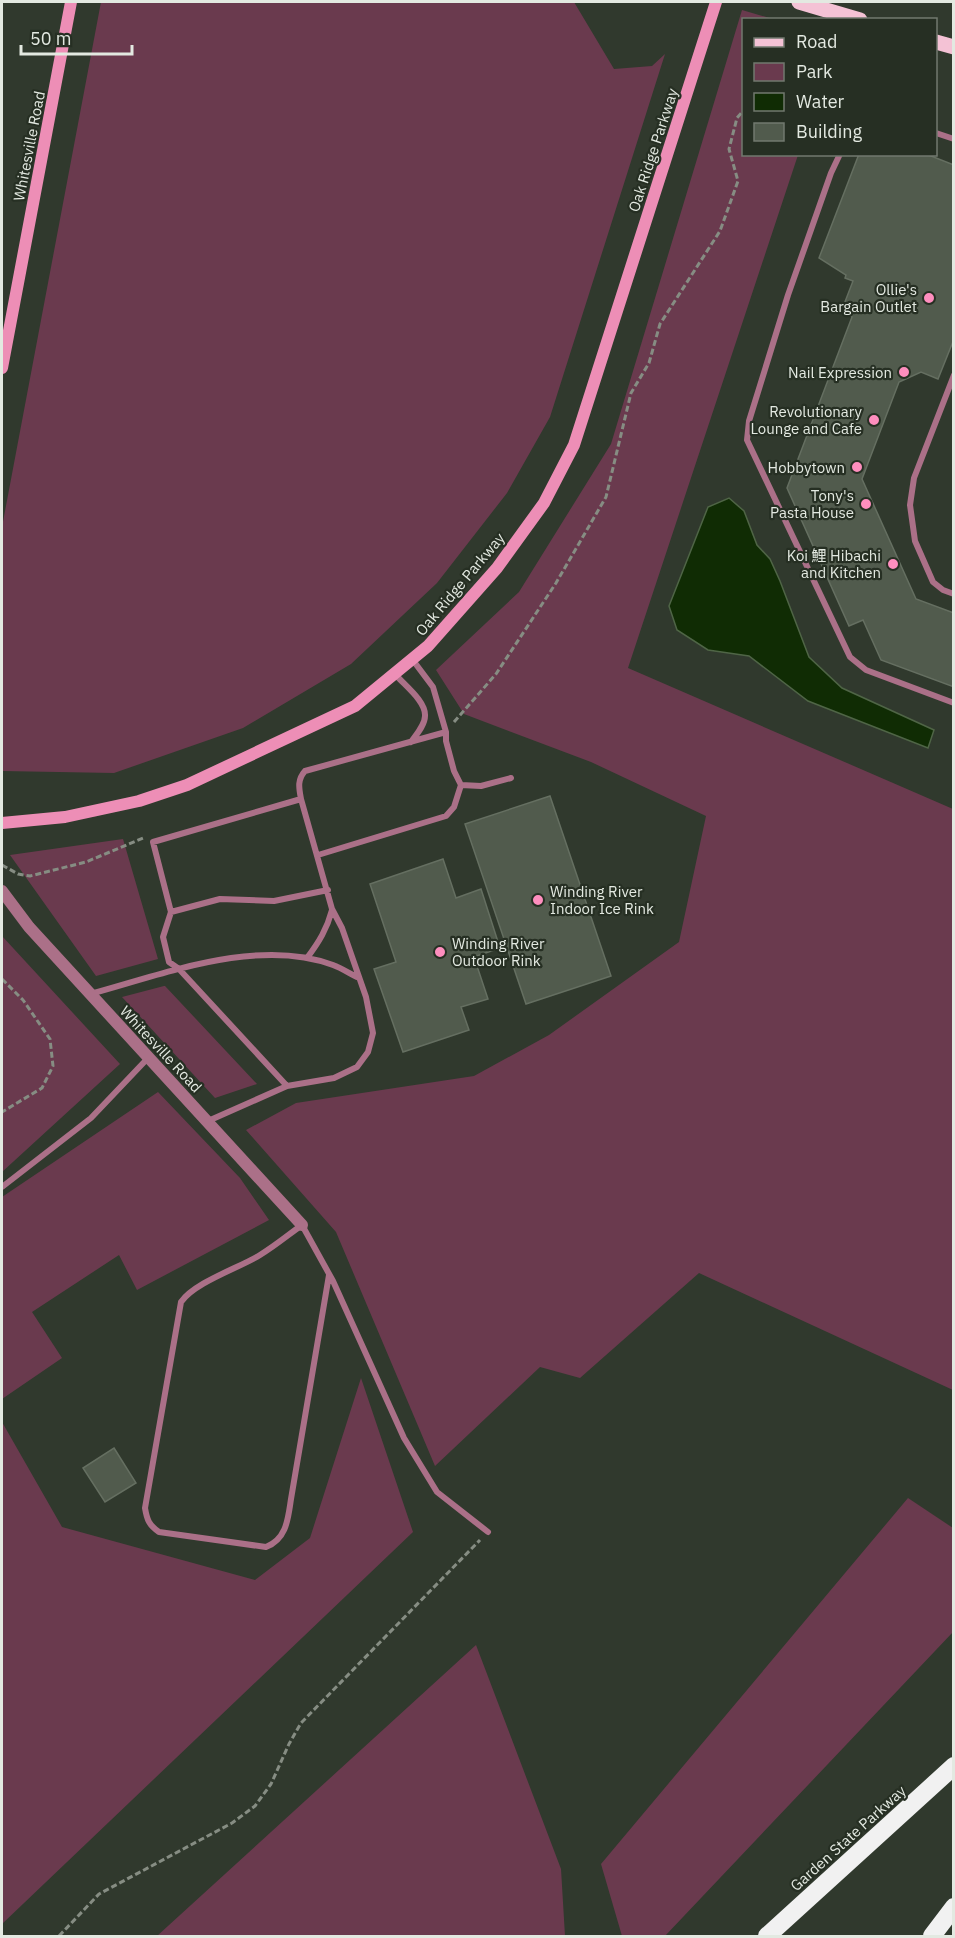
<svg xmlns="http://www.w3.org/2000/svg" width="955" height="1938" font-family="'IBM Plex Sans','Noto Sans SC',sans-serif">
	<style>
		.green { fill: #6a3a4e }
		.water { fill: #102c04; stroke: #4f6546; stroke-width: 1.5 }
		.building { fill: #515b4d; stroke: #656f61; stroke-width: 1.5 }
		.lines { fill: none; stroke-linecap: round; stroke-linejoin: round }
		.path { stroke: #868d83; stroke-width: 3; stroke-dasharray: 6 3; stroke-linecap: butt }
		.lane { stroke: #ab7088; stroke-width: 6 }
		.street { stroke: #ab7088; stroke-width: 12 }
		.secondary { stroke: #ed8eb6; stroke-width: 12 }
		.primary { stroke: #f4c2d5; stroke-width: 15 }
		.highway { stroke: #f1f1f1; stroke-width: 18 }
		.poi-dot { fill: #fe8ebe; stroke: #262f23; stroke-width: 2 }
		.labels { text-anchor: middle; dominant-baseline: central; stroke-width: 4.5; stroke-linejoin: round; paint-order: stroke }
		.street-label { font-size: 15px; fill: #e3e9e1; stroke: #262f23 }
		.poi-label { font-size: 15px; fill: #e3e9e1; stroke: #262f23; text-anchor: end }
	</style>
	<rect width="100%" height="100%" fill="#30392d"/>
	<path class="green" d="M101 2H574L614 69 652 66 665 54 550 417 507 493 437 583 351 664 243 728 114 773 2 771V527Z
		M742 10 773 19 744 20V154L798 155 628 668 953 809V1390L699 1273 580 1378 540 1367 435 1466 336 1232 246 1130 296 1103 474 1076 549 1035 679 942 706 816 591 762 464 714 436 670 519 592 611 444Z
		M123 839 158 959 96 976 10 855Z
		M2 936 120 1064 2 1172Z
		M164 986H165L257 1084 215 1098 122 997Z
		M158 1092 240 1178 269 1220 137 1290 119 1255 32 1312 62 1358 2 1399V1197Z
		M361 1378 413 1532 2 1924V1422L62 1527 255 1580 310 1538Z
		M908 1498 953 1528V1632L665 1936H622L601 1864Z
		M476 1645 561 1869 565 1936H157Z"/>
	<path class="water" d="M729 498 744 511 757 545 770 559 780 581 809 657 842 688 934 730 928 748 808 701 749 656 708 650 677 630 669 606 708 507Z"/>
	<path class="building" d="M859 154H926L954 165V339L938 379 921 372 899 382 862 479 916 599 954 613V687L881 660 863 620 849 626 787 488 852 317 843 307 853 281 845 278 846 275 819 258Z
		M550 796 611 976 526 1004 465 824Z
		M443 859 456 898 481 889 500 948 474 957 488 999 461 1007 469 1030 403 1052 374 969 396 962 370 884Z
		M114 1448 136 1483 105 1502 83 1468Z"/>
	<g class="lines">
		<path class="path" d="M454 722 496 674 556 583 606 497 631 393 649 363 660 324 720 231 738 181 729 149 737 118 744 110
			M2 865 18 874 30 876 86 862 143 838
			M2 979 23 1000 50 1039 53 1066 42 1088 2 1112
			M59 1936 99 1894 232 1823 255 1806 271 1784 289 1744 301 1723 480 1540"/>
		<path class="lane" d="M936 133 954 139
			M840 154 831 173 788 295 749 421 747 440 850 657 866 670 954 703
			M954 375 914 478 910 505 915 541 933 582 943 590 954 594
			M395 674C404 685 426 701 425 716 425 725 416 735 411 742
			M461 785 481 786 511 778
			M318 855 446 816 454 807 461 785 454 771 446 741V732L433 687 412 659
			M171 912 220 899 274 901 328 890
			M307 958C319 942 327 929 332 910
			M90 994C164 974 258 937 333 965 341 968 349 973 357 977
			M287 1086 179 969 169 962 163 937 171 912 153 842 301 799
			M208 1121 287 1086 334 1078 357 1067 368 1052 373 1033 366 997 342 928 332 909 301 799C299 788 297 780 305 771L446 732
			M2 1187 91 1118 148 1058
			M329 1275 291 1499C288 1518 287 1539 266 1547L159 1532C149 1525 147 1520 145 1508L181 1302C195 1282 239 1268 260 1255 275 1246 288 1235 302 1225L333 1281 404 1438 437 1492 488 1532"/>
		<path class="street" d="M2 891 29 927 302 1225"/>
		<path class="secondary" d="M2 368 71 2
			M2 823 65 817 139 801 187 785 355 706 428 646 497 568 544 503 574 445 716 2"/>
		<path class="primary" d="M799 2 860 20
			M936 42 954 47"/>
		<path class="highway" d="M767 1936 954 1766
			M932 1936 954 1907"/>
	</g>
	<g class="poi-dot">
		<circle cx="929" cy="298" r="6"/>
		<circle cx="904" cy="372" r="6"/>
		<circle cx="874" cy="420" r="6"/>
		<circle cx="857" cy="467" r="6"/>
		<circle cx="866" cy="504" r="6"/>
		<circle cx="893" cy="564" r="6"/>
		<circle cx="538" cy="900" r="6"/>
		<circle cx="440" cy="952" r="6"/>
	</g>
	<g class="labels">
		<g class="street-label">
			<text transform="translate(29 146) rotate(-79)">Whitesville Road</text>
			<text transform="translate(653 150) rotate(-72)">Oak Ridge Parkway</text>
			<text transform="translate(460 584) rotate(-50)">Oak Ridge Parkway</text>
			<text transform="translate(161 1049) rotate(47)">Whitesville Road</text>
			<text transform="translate(848 1838) rotate(-42)">Garden State Parkway</text>
		</g>
		<g class="poi-label">
			<text x="917" y="289">Ollie's<tspan x="917" dy="17">Bargain Outlet</tspan></text>
			<text x="892" y="372">Nail Expression</text>
			<text x="862" y="411">Revolutionary<tspan x="862" dy="17">Lounge and Cafe</tspan></text>
			<text x="845" y="467">Hobbytown</text>
			<text x="854" y="495">Tony's<tspan x="854" dy="17">Pasta House</tspan></text>
			<text x="881" y="555">Koi 鯉 Hibachi<tspan x="881" dy="17">and Kitchen</tspan></text>
			<text x="550" y="891" text-anchor="start">Winding River<tspan x="550" dy="17">Indoor Ice Rink</tspan></text>
			<text x="452" y="943" text-anchor="start">Winding River<tspan x="452" dy="17">Outdoor Rink</tspan></text>
		</g>
	</g>
	<rect width="955" height="1938" fill="none" stroke="#e3e9e1" stroke-width="6"/>
	<rect x="742" y="18" width="195" height="138" fill="#262f23" stroke="#72796f" stroke-width="1.5"/>
	<rect x="754" y="38" width="30" height="9" fill="#f4c2d5" stroke="#72796f" stroke-width="1.5"/>
	<text x="796" y="48" font-size="18" fill="#e3e9e1">Road</text>
	<rect x="754" y="63" width="30" height="18" fill="#6a3a4e" stroke="#72796f" stroke-width="1.5"/>
	<text x="796" y="78" font-size="18" fill="#e3e9e1">Park</text>
	<rect x="754" y="93" width="30" height="18" fill="#102c04" stroke="#72796f" stroke-width="1.5"/>
	<text x="796" y="108" font-size="18" fill="#e3e9e1">Water</text>
	<rect x="754" y="123" width="30" height="18" fill="#515b4d" stroke="#72796f" stroke-width="1.5"/>
	<text x="796" y="138" font-size="18" fill="#e3e9e1">Building</text>
	<path d="M21 45v9h111v-9" fill="none" stroke="#e3e9e1" stroke-width="3"/>
	<text x="30" y="45" font-size="18" fill="#e3e9e1" stroke="#262f23" stroke-width="4.5" paint-order="stroke">50 m</text>
</svg>
